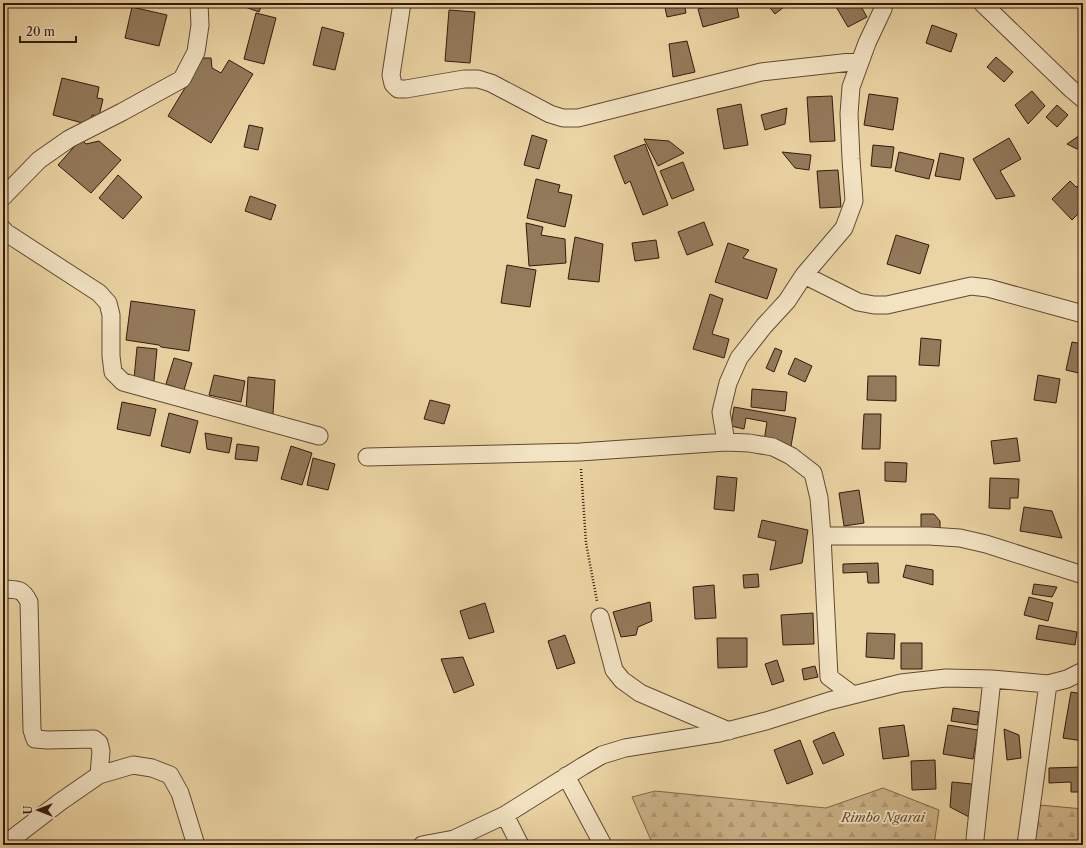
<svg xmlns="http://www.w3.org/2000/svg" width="1086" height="848" font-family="'Libre Caslon Text',serif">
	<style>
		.forest { fill: url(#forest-firs); stroke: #80664a }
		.building { fill: #937a5b; stroke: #34190c }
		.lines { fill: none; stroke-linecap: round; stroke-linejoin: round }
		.minor-casing { stroke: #624832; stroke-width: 19 }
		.path { stroke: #34190c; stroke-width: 2.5; stroke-dasharray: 1 2; stroke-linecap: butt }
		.minor { stroke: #f2e3c3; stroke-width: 17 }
		.labels { text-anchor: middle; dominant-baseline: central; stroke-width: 3.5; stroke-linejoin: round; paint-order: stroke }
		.park-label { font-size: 13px; font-style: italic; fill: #624832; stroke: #f2e3c3 }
	</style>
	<defs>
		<pattern id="forest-firs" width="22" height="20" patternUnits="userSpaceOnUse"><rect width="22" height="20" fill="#ccb489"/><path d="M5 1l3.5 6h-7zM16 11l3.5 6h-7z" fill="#b09a75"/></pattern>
	</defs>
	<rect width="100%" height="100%" fill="#ebd4a3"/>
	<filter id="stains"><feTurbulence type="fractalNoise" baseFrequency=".005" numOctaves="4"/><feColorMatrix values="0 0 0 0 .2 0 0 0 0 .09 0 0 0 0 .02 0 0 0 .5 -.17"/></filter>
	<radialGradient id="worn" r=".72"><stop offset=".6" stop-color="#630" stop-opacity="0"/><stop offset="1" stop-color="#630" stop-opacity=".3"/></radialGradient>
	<path class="forest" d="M883 788 939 810 934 845H653L632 797 655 791 826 808Z
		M1040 805 1083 809V845H1034Z"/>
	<path class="building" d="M234 3H273L271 7 262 4 259 12Z
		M664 3H684L686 13 667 17Z
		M724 3H736L739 17 703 27 698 9Z
		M766 3H789L775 14Z
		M839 3H859L867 17 848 27 835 5Z
		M132 7 167 15 159 46 125 38Z
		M449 10 475 12 470 63 445 61Z
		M256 13 276 18 264 64 244 59Z
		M932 25 957 34 951 52 926 43Z
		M322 27 344 33 335 70 313 65Z
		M687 41 695 72 673 77 669 44Z
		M996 57 1013 72 1004 82 987 67Z
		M203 58H211L212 68 221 73 229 60 253 74 211 143 168 116Z
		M62 78 99 87 97 98 103 99 99 116 92 115 90 125 53 115Z
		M1032 91 1045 106 1028 124 1015 105Z
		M869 94 898 98 893 130 864 125Z
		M832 96 835 141 810 142 807 97Z
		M741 104 748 145 724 149 717 109Z
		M1057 105 1068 115 1057 127 1046 117Z
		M787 108 785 124 765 130 761 115Z
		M249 125 263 128 258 150 244 147Z
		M1083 133V145L1077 149 1067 144Z
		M532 135 547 140 539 169 524 165Z
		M1009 138 1021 159 1000 171 1015 196 996 199 973 159Z
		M81 139 86 144 99 141 121 160 91 193 58 165Z
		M644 139 669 141 684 153 658 166Z
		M645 144 668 205 643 215 630 181 625 184 614 156Z
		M873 145 894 147 891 168 871 166Z
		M782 152 811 155 809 170 795 168Z
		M899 152 934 160 929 179 895 171Z
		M940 153 964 158 960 180 935 176Z
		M683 162 694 190 672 199 660 171Z
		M838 170 841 207 820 208 817 171Z
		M118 175 142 197 123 219 99 198Z
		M536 179 560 185 558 192 572 195 565 227 527 218Z
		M1070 181 1076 187 1083 185V209L1072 220 1052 199Z
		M250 196 276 205 271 220 245 211Z
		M704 222 713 245 687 255 678 232Z
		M526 223 543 227 541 235 565 239 566 263 529 266Z
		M896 235 929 245 920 274 887 264Z
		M575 237 603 244 599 282 568 279Z
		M656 240 659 258 635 261 632 243Z
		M728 243 749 250 743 258 777 269 767 299 715 282Z
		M507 265 536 270 530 307 501 303Z
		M1083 293V308L1077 305Z
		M710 294 723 299 712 334 729 339 724 358 693 349Z
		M131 301 195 310 189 351 161 347 159 345 126 340Z
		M921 338 941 340 939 366 919 365Z
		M1072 342 1083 344V374L1066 370Z
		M137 347 157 349 154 381 134 379Z
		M775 348 782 351 774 372 766 368Z
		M174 358 192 363 184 390 166 384Z
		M795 358 812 366 805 382 788 374Z
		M214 375 245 381 241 402 209 395Z
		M1038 375 1060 379 1056 403 1034 400Z
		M868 376H896V401L867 400Z
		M248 377 275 380 273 414 246 412Z
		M752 389 787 392 785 411 751 407Z
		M430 400 450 405 444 424 424 419Z
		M122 402 156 409 150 436 117 429Z
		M734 407 796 418 791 446 764 441 767 422 746 418 744 429 731 426Z
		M169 413 198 421 190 453 161 446Z
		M864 414H881L880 449H862Z
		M205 433 232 438 229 453 207 449Z
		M1017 438 1020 461 994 464 991 441Z
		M237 444 259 447 257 461 235 459Z
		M291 446 312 453 302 485 281 479Z
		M313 458 335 464 328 490 307 485Z
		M885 462 907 463 906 482 885 481Z
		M717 476 737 478 734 511 714 509Z
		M990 478 1019 479 1018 498H1010V509L989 508Z
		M859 490 864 523 844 526 839 493Z
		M1024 507 1052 511 1062 538 1020 531Z
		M921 514H934L940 521V530L921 531Z
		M762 520 808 530 802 563 770 570 776 541 758 537Z
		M878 563 879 583H868L867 572 843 573V564Z
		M906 565 933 570V585L903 577Z
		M758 574 759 587 744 588 743 575Z
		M1034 584 1057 587 1052 597 1032 594Z
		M714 585 716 618 695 619 693 587Z
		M1029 597 1053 603 1048 621 1024 615Z
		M650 602 652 621 638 627 636 635 621 637 613 612Z
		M485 603 494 632 469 639 460 611Z
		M813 613 814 644 783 645 781 615Z
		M1039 625 1077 632 1075 645 1036 639Z
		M867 633 895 634 894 659 866 657Z
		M565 635 575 663 557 669 548 641Z
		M717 638H747V667L718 668Z
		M901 643H922V669H901Z
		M463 657 474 685 454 693 441 659Z
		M777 660 784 681 772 685 765 664Z
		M815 666 818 677 804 680 802 669Z
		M1071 692 1083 694V741L1063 738Z
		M953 708 979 712 977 725 951 721Z
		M904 725 909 756 883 759 879 728Z
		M948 725 978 730 973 759 943 754Z
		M1004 729 1019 735 1021 758 1007 760Z
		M834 732 844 755 823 764 813 741Z
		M800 740 813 774 787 784 774 750Z
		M935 760 936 789 912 790 911 761Z
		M1083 767V792H1071V782L1049 783V768Z
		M952 782 972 784 969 817 950 807Z"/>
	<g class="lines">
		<defs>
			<path id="minor" d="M402 3 391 75 393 84 398 89H406L464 79H478L491 83 550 114 563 118H578L761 72 860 61
				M982 3 1070 88 1083 99
				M3 197 39 160 69 139 122 112 182 79 196 52 200 25 199 3
				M3 229 5 232 99 293 108 303 111 315V356L113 372 123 382 319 436
				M804 275 858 302 874 305H887L971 286 988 288 1083 314
				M367 457 580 452 726 442
				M822 536H929L960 538 986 544 1083 575
				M3 589C18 590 22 588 29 602L32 730 35 739 48 740 94 739 99 743 101 751 99 775
				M600 617 614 670 622 680 640 693 729 731
				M853 695 829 677 822 536 819 498 813 473 791 456 773 447 749 443 726 442 721 412 728 383 739 358 764 326 787 301 804 275 844 228 854 201 851 159 849 114 851 87 867 43 883 9 884 3
				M566 776 603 845
				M505 815 520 845
				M975 839 992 679
				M4 845 60 802 99 775 133 765 152 768 170 775 180 793 196 845
				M422 845 454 839 505 815 583 766 602 755 625 748 719 733 766 721 829 701 901 683 946 678 992 679 1048 684 1067 679 1083 671
				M1026 845 1048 684"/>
		</defs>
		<use href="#minor" class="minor-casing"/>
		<path class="path" d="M581 469 586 543 597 601"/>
		<use href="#minor" class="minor"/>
	</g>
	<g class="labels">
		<g class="park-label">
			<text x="883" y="817">Rimbo Ngarai</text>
		</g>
	</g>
	<rect width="1086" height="848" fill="none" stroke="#ebd4a3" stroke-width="16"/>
	<rect x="4" y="4" width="1078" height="840" fill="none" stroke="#34190c" stroke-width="2"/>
	<rect x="8" y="8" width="1070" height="832" fill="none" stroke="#34190c"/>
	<g transform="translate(38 810) rotate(270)" stroke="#f2e3c3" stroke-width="3" paint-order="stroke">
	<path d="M0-3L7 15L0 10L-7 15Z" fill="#34190c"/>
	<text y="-6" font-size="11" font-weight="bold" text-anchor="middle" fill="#34190c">U</text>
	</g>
	<path d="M20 36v6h56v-6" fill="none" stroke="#34190c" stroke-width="2"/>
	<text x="26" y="36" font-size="12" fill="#34190c" stroke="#f2e3c3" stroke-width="3" paint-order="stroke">20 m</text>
	<rect width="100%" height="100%" filter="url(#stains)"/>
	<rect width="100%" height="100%" fill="url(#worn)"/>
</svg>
